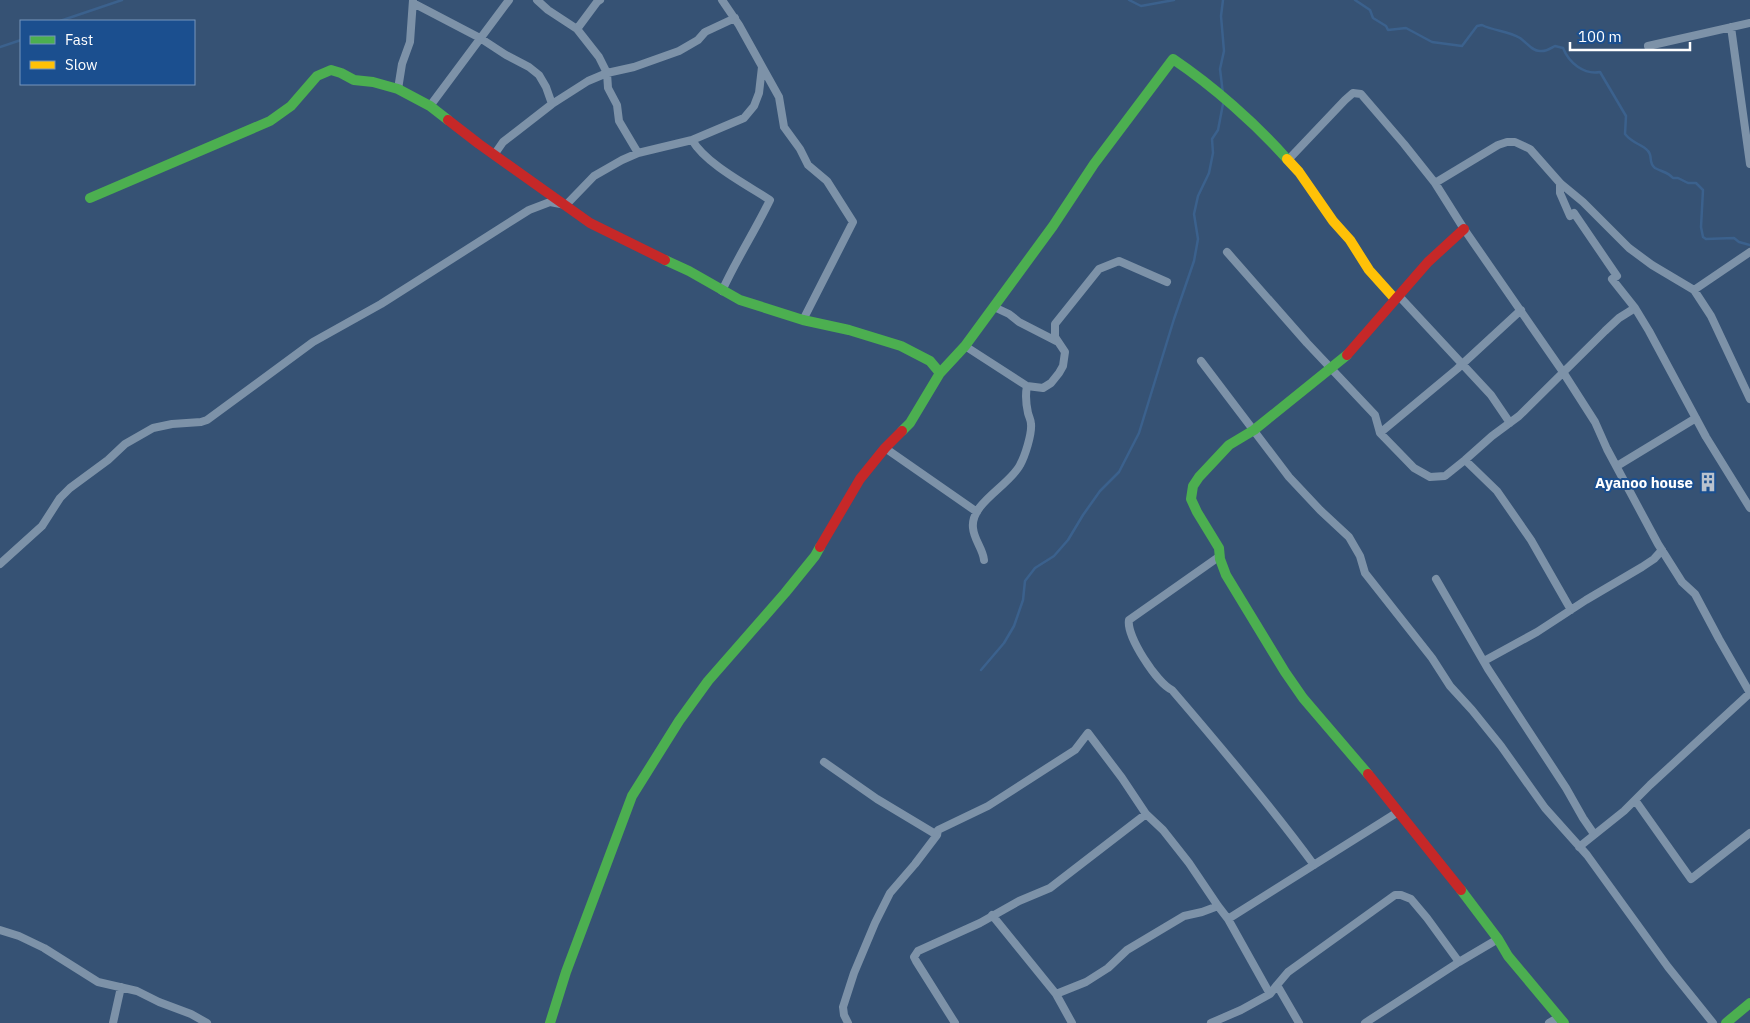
<svg xmlns="http://www.w3.org/2000/svg" width="1750" height="1023" font-family="'IBM Plex Sans',sans-serif">
	<style>
		.lines { fill: none; stroke-linecap: round; stroke-linejoin: round }
		.stream { stroke: #3b618d; stroke-width: 2.5 }
		.street { stroke: #7d92a8; stroke-width: 8 }
		.fast { stroke: #4caf50; stroke-width: 10 }
		.slow { stroke: #ffc107; stroke-width: 10 }
		.jam { stroke: #c62828; stroke-width: 10 }
		.labels { text-anchor: middle; dominant-baseline: central; stroke-width: 4; stroke-linejoin: round; paint-order: stroke }
		.poi-label { font-size: 15px; font-weight: bold; fill: #fff; stroke: #1b4f8f; text-anchor: end }
	</style>
	<rect width="100%" height="100%" fill="#365274"/>
	<g class="lines">
		<path class="stream" d="M1129 0 1141 6 1174 0
			M1223 0 1221 16 1224 51 1220 69 1223 94
			M1355 0 1370 10 1373 18 1386 26 1388 30 1406 28 1432 42 1462 46 1477 26 1482 25C1494 31 1508 31 1520 38 1527 43 1532 51 1540 51 1546 52 1551 48 1555 46L1563 48C1569 63 1584 75 1600 72L1626 116 1625 134C1633 144 1642 144 1648 151 1653 156 1648 163 1655 168 1662 172 1668 172 1673 178H1678L1688 183H1696L1703 190 1701 227 1703 237 1706 239 1734 238 1739 242 1750 245
			M60 21 122 0
			M0 47 21 40
			M981 670 1004 643 1014 626 1023 600 1025 581 1035 568 1054 556 1068 540 1083 515 1100 491 1119 472 1139 433 1174 319 1194 261 1198 239 1194 214 1198 196 1209 173 1213 153 1212 139 1218 130 1223 104"/>
		<path class="street" d="M537 0 548 10 577 29 599 57 607 73 608 88 617 105 619 121 638 153
			M722 0 739 25 779 97 784 127 800 149 808 165 827 181 853 222 803 320
			M413 3 480 38 506 55 529 67 539 75 546 87 552 104
			M1731 27 1750 164
			M577 29 597 2 600 0
			M1648 46 1750 23
			M398 89 402 64 410 42 413 0
			M430 106 509 0
			M692 140C706 164 747 185 770 200 755 231 736 260 722 291
			M494 155 503 142 516 132 552 104 588 81 607 73 634 67 679 51 698 40 705 32 735 18
			M1288 160 1345 100 1353 93 1361 94 1404 144 1435 183 1464 229 1563 372 1595 422 1607 449 1658 544 1682 582 1695 594 1719 639 1750 693
			M1435 183 1498 145 1507 142H1515L1530 149 1560 183 1583 202 1629 248 1652 265 1694 290 1711 316 1750 399
			M1560 183V193L1570 216 1574 213 1617 276 1612 279 1635 308 1649 331 1706 437 1750 508
			M1227 252 1307 343 1375 415 1380 433 1414 468 1430 477 1445 476 1465 460 1492 436 1519 416 1605 331 1619 318 1635 308
			M1694 290 1750 252
			M1398 295 1491 395 1510 423
			M994 307 1009 314 1019 322 1058 342
			M965 346 1027 386 1043 388 1051 383 1059 373 1063 366 1065 352 1055 337V324L1099 269 1119 261 1167 282
			M1201 361 1289 477 1320 510 1349 537 1360 556 1365 573 1432 658 1450 686 1472 710 1501 746 1545 808 1587 855 1668 967 1713 1023
			M1380 433 1457 369 1521 310
			M885 448 977 512
			M1465 460 1497 491 1531 540 1571 610
			M1617 466 1696 418
			M1220 556 1129 620C1126 636 1157 683 1172 690 1221 747 1270 805 1314 865
			M984 560C983 549 974 540 973 528 970 503 1009 486 1020 465 1025 456 1032 434 1031 424 1031 420 1029 417 1028 413 1026 404 1025 396 1027 386
			M0 564 42 526 60 498 70 488 108 460 125 444 153 428 172 424 201 422 207 420 313 342 381 304 529 210 550 202 566 205 594 176 622 160 638 153 692 140 744 118 754 106 759 93 762 67
			M1436 579 1488 669 1566 788 1583 818 1594 834
			M1484 661 1537 632 1586 600 1642 567 1654 559 1662 550
			M824 762 877 799 937 835
			M1635 800 1691 879 1750 833
			M1579 847 1624 811 1650 785 1750 693
			M992 915 1056 994 1086 982 1108 968 1127 950 1184 916 1202 912 1218 906
			M1228 919 1398 812
			M0 930 19 936 44 948 98 982 137 991 159 1002 191 1014 207 1023
			M1277 985 1288 972 1395 895H1401L1411 899 1427 918 1459 962
			M1056 994 1072 1023
			M113 1023 121 987
			M848 1023 844 1015 843 1007 854 973 875 923 890 893 915 864 937 835 938 830 988 806 1075 750 1088 733 1122 778 1146 814 1163 830 1189 863 1218 906 1228 919 1270 994 1277 985 1299 1023
			M955 1023 916 961 914 957 918 951 980 923 1019 901 1050 888 1146 814
			M1211 1023 1241 1010 1270 994
			M1365 1023 1459 962 1498 939
			M1549 1023 1559 1017"/>
		<path class="fast" d="M90 198 270 121 291 106 317 76 331 70 341 73 354 80 373 82 398 89 430 106 448 120
			M665 260 689 271 740 300 803 320 849 330 901 346 930 361 940 373
			M1347 355 1254 430 1229 445 1199 477 1193 486 1191 499 1197 512 1219 548 1220 559 1226 575 1285 672 1303 698 1368 774
			M902 431 910 423 940 373 965 346 1053 226 1094 164 1173 59C1213 86 1255 123 1287 159
			M1461 890 1498 939 1508 956 1564 1023
			M550 1023 566 972 632 796 679 721 708 681 785 593 815 556 820 547
			M1726 1023 1750 1003"/>
		<path class="slow" d="M1287 159 1299 172 1333 221 1350 240 1369 270 1395 299"/>
		<path class="jam" d="M448 120 479 144 590 223 665 260
			M1347 355 1428 262 1464 229
			M820 547 860 479 885 448 902 431
			M1368 774 1461 890"/>
	</g>
	<defs>
		<symbol id="building-bare" viewBox="-9 -9 18 18"><path d="M-4-6H4V6H1V3H-1V6H-4ZM-2.5-4.3h1.7v1.8h-1.7ZM.8-4.3h1.7v1.8H.8ZM-2.5-1h1.7V.8h-1.7ZM.8-1h1.7V.8H.8Z" fill="#b9c2ce" stroke="#1b4f8f" stroke-width="2.5" paint-order="stroke"/></symbol>
	</defs>
	<g fill-rule="evenodd">
		<use href="#building-bare" x="1694" y="468" width="28" height="28"/>
	</g>
	<g class="labels">
		<g class="poi-label">
			<text x="1693" y="482">Ayanoo house</text>
		</g>
	</g>
	<rect x="20" y="20" width="175" height="65" fill="#1b4f8f" stroke="#7695bc"/>
	<rect x="30" y="36" width="25" height="8" fill="#4caf50" stroke="#7695bc"/>
	<text x="65" y="45" font-size="15" fill="#ffffff">Fast</text>
	<rect x="30" y="61" width="25" height="8" fill="#ffc107" stroke="#7695bc"/>
	<text x="65" y="70" font-size="15" fill="#ffffff">Slow</text>
	<path d="M1570 42v8h120v-8" fill="none" stroke="#ffffff" stroke-width="2.5"/>
	<text x="1578" y="42" font-size="15" fill="#ffffff" stroke="#1b4f8f" stroke-width="4" paint-order="stroke">100 m</text>
</svg>
